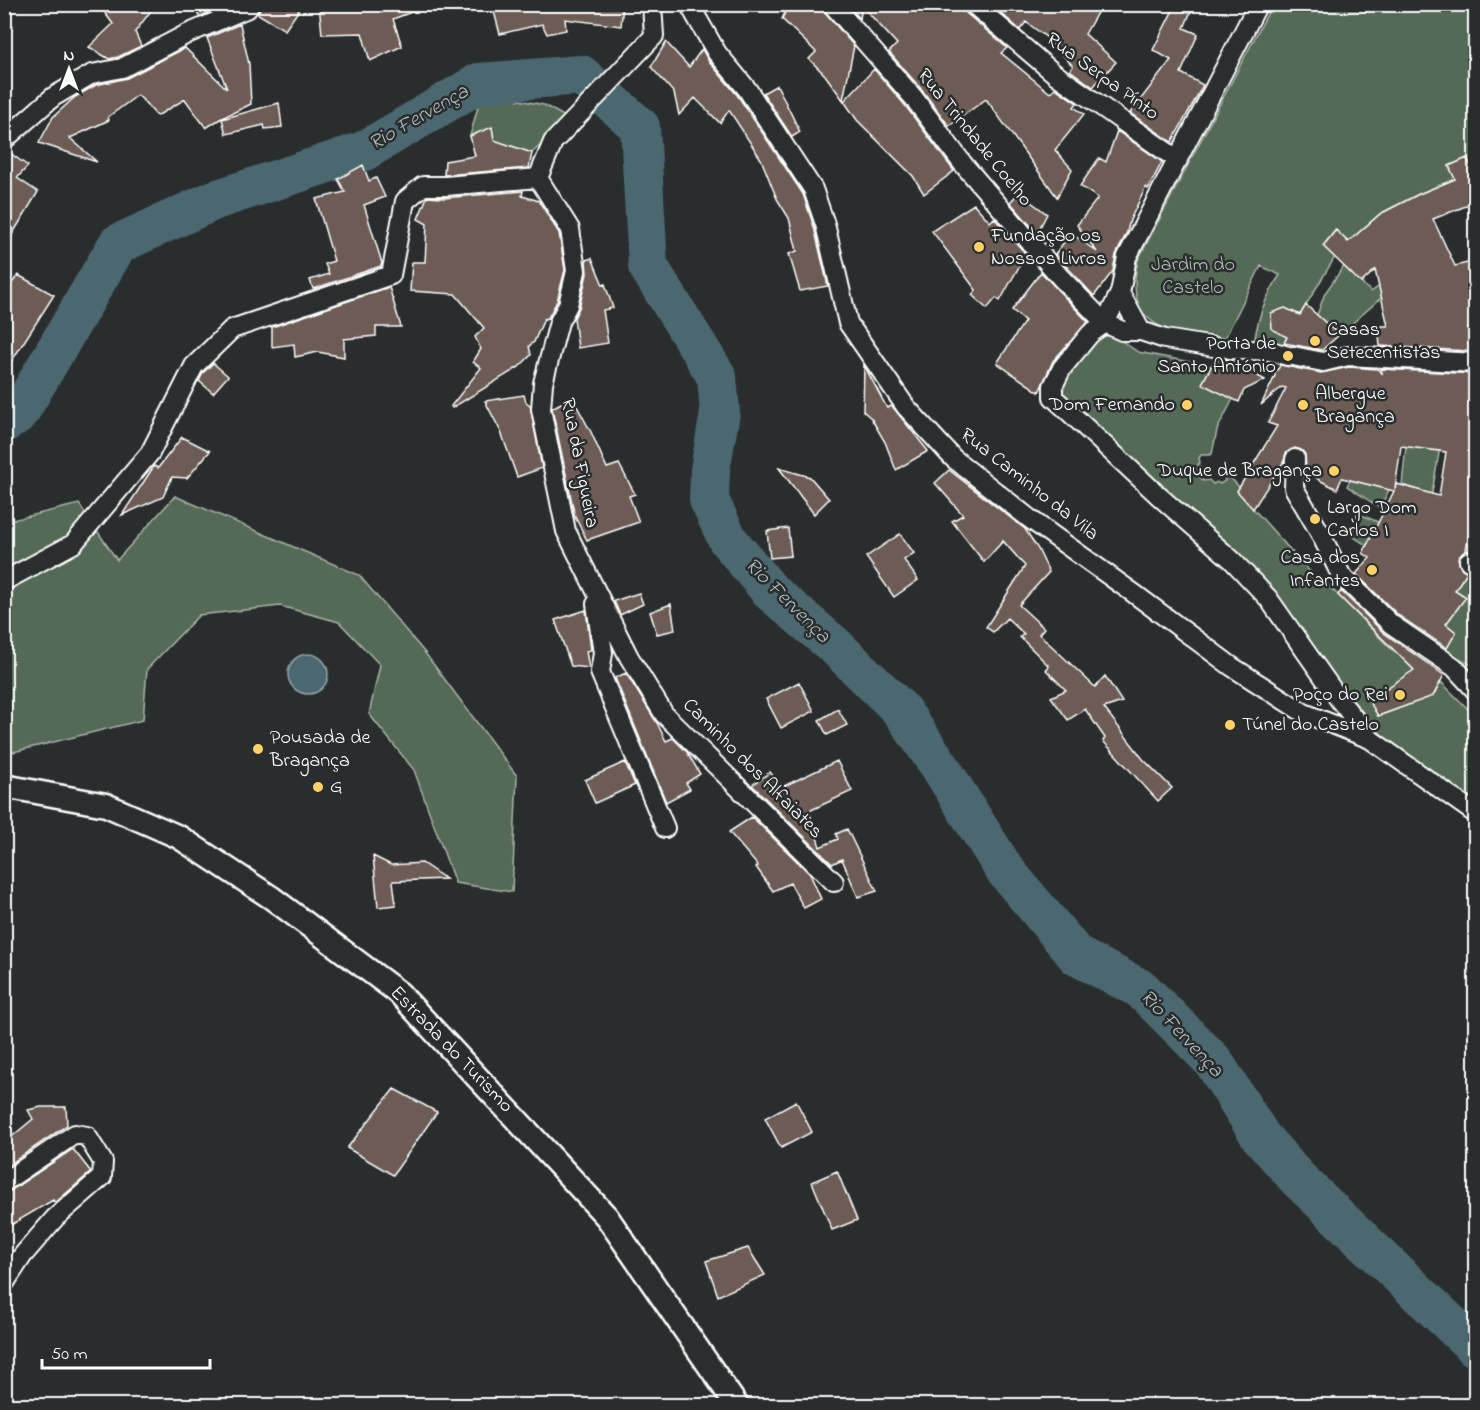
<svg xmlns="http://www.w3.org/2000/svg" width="1480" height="1410" font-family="'Indie Flower',sans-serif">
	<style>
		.green { fill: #546a56; stroke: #aab4aa; stroke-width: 1.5 }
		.water { fill: #4c6771; stroke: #94a4aa; stroke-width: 1.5 }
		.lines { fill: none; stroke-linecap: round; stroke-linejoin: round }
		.river { stroke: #4c6771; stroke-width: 40 }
		.building { fill: #6c5c54; stroke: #fff; stroke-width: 1.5; fill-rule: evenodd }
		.minor-casing { stroke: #fff; stroke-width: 22 }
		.tertiary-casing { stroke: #fff; stroke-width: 27 }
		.minor { stroke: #2a2d2e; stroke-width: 18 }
		.tertiary { stroke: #2a2d2e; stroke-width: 22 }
		.poi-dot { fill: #ffd166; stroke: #2a2d2e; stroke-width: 2 }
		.labels { text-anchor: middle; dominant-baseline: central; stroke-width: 5; stroke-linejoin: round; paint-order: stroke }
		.street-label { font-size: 20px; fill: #fff; stroke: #2a2d2e }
		.poi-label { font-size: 20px; fill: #fff; stroke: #2a2d2e; text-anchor: start }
		.park-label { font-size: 20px; fill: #b2bcb3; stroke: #2a2d2e }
		.water-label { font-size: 21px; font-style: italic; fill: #aebbbf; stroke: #2a2d2e }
	</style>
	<rect width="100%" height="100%" fill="#2a2d2e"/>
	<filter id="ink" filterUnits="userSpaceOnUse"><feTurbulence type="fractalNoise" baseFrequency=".0167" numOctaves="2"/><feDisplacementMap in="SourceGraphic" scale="12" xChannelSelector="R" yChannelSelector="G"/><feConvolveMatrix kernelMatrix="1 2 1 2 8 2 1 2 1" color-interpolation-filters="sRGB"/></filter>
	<g filter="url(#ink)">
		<path class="green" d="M1272 5H1475V172L1473 173 1467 159 1449 166 1455 179 1419 194 1380 214 1348 242 1335 230 1323 246 1335 257 1300 315 1285 308 1271 314 1287 337 1283 345 1254 344C1258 316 1265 298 1280 275L1261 266 1222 344C1171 332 1122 329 1138 260Z
			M504 97 544 105 569 119 532 153 494 143 492 128 470 136 479 103Z
			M1344 266 1371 292 1386 281 1391 289 1339 335 1317 315 1325 293Z
			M1113 335 1138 352 1211 366 1202 384 1216 391 1223 387 1234 397 1217 430 1212 454 1209 455H1201L1199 458 1200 463 1198 464 1202 470 1199 475 1203 481 1209 480 1213 484 1217 482 1220 484 1225 481 1224 476 1227 474 1242 490 1239 493 1324 587 1328 585 1392 650 1395 647 1421 666 1369 700 1378 716 1433 696 1441 682 1475 716V805L1386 740 1329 672 1269 589 1239 554 1201 525 1061 397 1065 374 1095 338Z
			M1445 419 1428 515 1413 509 1417 489 1402 485 1406 447Z
			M1388 473 1397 474 1380 508 1347 486 1350 480 1384 488Z
			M175 496 359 575 425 653 517 776 512 892 455 883 414 770 369 714 380 665 339 622 280 606 199 615 147 669 143 720 5 754 4 522 79 504 117 560Z
			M1357 513 1392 528 1374 550 1352 536Z
			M1469 569 1475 573V667L1445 651 1456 633 1446 624 1466 597 1455 590Z"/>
		<path class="water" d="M288 674a20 20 0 1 1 40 0a20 20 0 1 1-40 0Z"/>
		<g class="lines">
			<path class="river" d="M4 423 19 413 118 244 215 200 364 151 479 83 581 75 640 127 648 266 717 377 720 413 710 470 709 500 728 540 771 592 835 646 901 710 939 765 1004 869 1077 956 1141 989 1213 1061 1261 1137 1298 1179 1476 1348"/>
		</g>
		<path class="building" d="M120 4H156L135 32 141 46 118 57 109 59 89 47 113 24 102 9Z
			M195 4H228L199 17Z
			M261 4H303L285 30 258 14Z
			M319 4H425V7L393 19 402 46 370 61 362 33 322 34Z
			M492 4H623L621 26 565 19 566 30 547 34 542 24 500 34Z
			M789 4H821L824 11 854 46 843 100 825 75 809 59 816 52 782 19Z
			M847 4H962L966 13 1007 48 1001 53 1050 93 1055 88 1077 103 1074 107 1084 114 1055 150 1072 169 1057 197 986 99 949 126 922 90 889 52 897 44 862 6 860 19Z
			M991 4H1102L1085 34 1116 62 1093 87 1070 70 1073 66 1046 37 1026 22 1020 30Z
			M1176 4H1194L1184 28 1198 34 1181 73 1203 85 1172 142 1130 113 1171 60 1153 50Z
			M240 24 249 64 251 104 220 119 206 128 185 99 157 116 138 95 108 117 109 120 70 138 97 162 39 143 53 117 75 97 96 85 127 78 185 48 227 89 207 38Z
			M666 42 689 67 702 49 708 60 738 96 803 194 814 227 828 286 800 291 789 254 797 251 789 218 777 199 761 159 729 110 720 123 695 98 679 115 674 93 651 67Z
			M874 69 904 104 954 171 924 194 913 176 857 120 844 101Z
			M777 85 800 132 792 137 763 93Z
			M279 103 282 127 265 129 264 125 226 134 222 119Z
			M492 127 494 140 532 153 529 168 444 175 445 161 475 156 470 136Z
			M1117 131 1162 162 1148 189 1146 187 1130 220 1127 232 1116 255 1113 271 1094 296 1055 254 1071 233 1097 252 1077 225 1098 198 1080 186 1099 158 1106 162Z
			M4 151H7L28 166 17 178 38 192 4 248Z
			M1467 158 1476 178V202L1433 219 1455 266 1476 261V327H1468L1469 351 1380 346 1378 326H1388L1375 270 1361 283 1323 246 1336 230 1348 242 1380 214 1419 194 1455 179 1449 166Z
			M363 165 369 181 376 178 385 197 364 205 382 263 381 266 313 289 310 280 329 274 325 264 334 261 316 199 345 192 338 179Z
			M523 191 522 196 539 201 559 233 565 270 557 301 548 318 544 319 534 342 529 346 531 355 519 367 452 408 451 406 481 368 473 362 481 349 475 337 484 328 455 294 410 291 412 262H425L427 224 418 219 427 197 443 198Z
			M1019 193 1047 214 1037 233 1010 202Z
			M974 204 990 222 994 218 1026 254 1000 301 996 298 987 309 972 295 976 290 932 231Z
			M592 258 603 285 605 284 613 308 603 310 608 343 578 348 574 318 579 308 587 274 586 260Z
			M1041 272 1088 322 1053 361 1039 392 997 363 1025 321 1012 310Z
			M18 275 54 295 4 373V294Z
			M389 287 401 327H376V336L344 339V357L318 352 295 357 294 344 272 347V327Z
			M1306 305 1339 335 1322 350 1284 343 1287 337 1272 329 1271 313 1285 308 1300 315Z
			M1215 359 1230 360 1265 380 1244 390 1239 402 1202 384Z
			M213 363 228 376 213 393 199 381 203 373Z
			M864 365 887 408 892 406 928 451 896 470 885 442 871 418 863 411Z
			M1280 365 1321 373 1349 367 1377 369 1382 373 1381 369 1476 374V493L1466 550 1458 558 1461 568 1467 572 1455 590 1466 597 1446 624 1456 632 1447 648 1398 615 1356 574 1370 558 1363 553 1394 491 1342 478 1337 489 1319 480 1306 469 1305 454 1301 450 1295 448 1286 453 1284 461 1253 509 1237 491 1277 426 1268 423 1286 388 1282 387 1261 405 1275 376V371L1278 370ZM1401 446 1446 452 1439 496 1397 484 1395 489Z
			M524 395 526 402 530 405 542 468 517 477 501 432 485 401Z
			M572 397 591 432 607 468 619 464 635 494 629 496 639 522 587 540 575 517 552 408Z
			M182 437 210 451 187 478 172 477 163 497 122 515 154 466 158 468Z
			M779 468 810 477 829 499 814 514Z
			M949 470 1025 529 1038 549 1049 572 1019 605 1044 628 1039 634 1095 687 1105 676 1122 702 1104 708 1143 759 1172 788 1158 801 1103 741 1105 738 1085 709 1068 720 1051 697 1066 690 1046 670 1049 666 1020 637 1024 634 1007 618 993 632 986 627 1025 566 1003 541 984 562 952 521 963 515 935 483Z
			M788 528 791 556 770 558 767 531Z
			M900 534 914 553 904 560 918 580 894 597 866 557Z
			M1341 591 1384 633 1444 675 1433 696 1378 716 1369 700 1414 670 1338 595Z
			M639 593 643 604 620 615 614 601Z
			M671 604 675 630 657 634 650 612Z
			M586 610 591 650 586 651 589 668 571 666 555 620Z
			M626 673 657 723 666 741 673 738 687 752 700 774 686 783 690 789 666 802 615 678Z
			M799 682 814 711 781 728 766 699Z
			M838 709 847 725 827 735 819 720Z
			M837 761 852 791 809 811 820 847 838 839 836 834 847 829 877 891 858 897 842 859 832 864 752 785 770 772 782 787Z
			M625 762 635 785 595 803 585 780Z
			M752 817 810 874 821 899 804 908 790 883 773 891 756 867 758 866 729 832Z
			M373 856 391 865 422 863 446 879 393 881 396 905 378 907Z
			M394 1089 437 1112 393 1175 347 1148Z
			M796 1101 812 1132 781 1148 765 1118Z
			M41 1107H66L67 1125 4 1168V1143L33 1119 28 1110Z
			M73 1149 91 1172 55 1203 53 1200 4 1229V1193L10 1191Z
			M837 1171 857 1220 832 1230 812 1182Z
			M748 1248 765 1275 718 1296 706 1261Z"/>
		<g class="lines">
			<defs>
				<path id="minor" d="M689 4 717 53 747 89 813 189 825 224 848 323 906 407 953 458 1030 519 1136 595 1231 666 1304 713 1370 739 1476 814
					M832 4 913 97 963 164 1061 278 1105 323 1122 331H1141L1165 339 1220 348
					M973 4 1055 74 1178 160
					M4 140 53 97 92 74 122 68 187 34 248 8 250 4
					M538 178 570 229 576 271 568 305 559 322 543 383 541 409 566 531 629 657 664 714 834 882
					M538 178 553 142 654 36 652 4
					M1120 293 1105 323 1090 334 1062 368 1053 386V397L1160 497 1232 560 1268 598 1341 702 1369 737
					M1141 331 1120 293 1127 257 1258 4
					M1229 349 1271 351 1288 356
					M1293 356 1323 362 1348 356 1476 363
					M1295 459 1294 488 1319 531 1341 575 1391 624 1454 667 1476 691
					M1469 561 1476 563
					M4 581 73 544 150 453 194 366 232 329 391 275 405 201 423 186H446L538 178
					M596 604 603 653 600 672 665 828
					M4 1182 75 1134 87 1136 103 1162 102 1177 55 1218 23 1255 4 1284"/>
				<path id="tertiary" d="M4 786 106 805 179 837 272 898 399 993 607 1217 737 1406"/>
			</defs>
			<use href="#minor" class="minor-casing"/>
			<use href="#tertiary" class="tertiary-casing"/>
			<use href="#minor" class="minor"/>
			<use href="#tertiary" class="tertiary"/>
		</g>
	</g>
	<g class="poi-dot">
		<circle cx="979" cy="247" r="6"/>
		<circle cx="1315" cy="341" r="6"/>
		<circle cx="1288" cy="356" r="6"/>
		<circle cx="1187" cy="405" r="6"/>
		<circle cx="1303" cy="405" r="6"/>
		<circle cx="1334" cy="471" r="6"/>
		<circle cx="1315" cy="519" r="6"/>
		<circle cx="1372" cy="570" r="6"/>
		<circle cx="1400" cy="695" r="6"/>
		<circle cx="1230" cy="725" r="6"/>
		<circle cx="258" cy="749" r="6"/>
		<circle cx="318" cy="787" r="6"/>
	</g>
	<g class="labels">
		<g class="street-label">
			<text transform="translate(1102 77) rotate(36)">Rua Serpa Pínto</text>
			<text transform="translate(974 138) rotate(51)">Rua Trindade Coelho</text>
			<text transform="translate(579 463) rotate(79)">Rua da Figueira</text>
			<text transform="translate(1029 485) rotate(38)">Rua Caminho da Vila</text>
			<text transform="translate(752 769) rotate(45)">Caminho dos Alfaiates</text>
			<text transform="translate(451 1050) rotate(46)">Estrada do Turismo</text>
		</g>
		<g class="poi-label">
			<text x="991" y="236">Fundação os<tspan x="991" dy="23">Nossos Livros</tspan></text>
			<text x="1327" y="330">Casas<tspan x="1327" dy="23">Setecentistas</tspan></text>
			<text x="1276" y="344" text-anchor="end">Porta de<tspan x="1276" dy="23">Santo António</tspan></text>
			<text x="1315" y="394">Albergue<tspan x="1315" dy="23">Bragança</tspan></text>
			<text x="1175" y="405" text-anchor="end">Dom Fernando</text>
			<text x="1322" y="471" text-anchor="end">Duque de Bragança</text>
			<text x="1327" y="508">Largo Dom<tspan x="1327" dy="23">Carlos I</tspan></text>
			<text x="1360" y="558" text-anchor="end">Casa dos<tspan x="1360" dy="23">Infantes</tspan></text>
			<text x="1388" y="695" text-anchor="end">Poço do Rei</text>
			<text x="1242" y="725">Túnel do Castelo</text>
			<text x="270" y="738">Pousada de<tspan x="270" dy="23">Bragança</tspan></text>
			<text x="330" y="787">G</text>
		</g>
		<g class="park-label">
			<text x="1193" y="265">Jardim do<tspan x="1193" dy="23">Castelo</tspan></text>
		</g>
		<g class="water-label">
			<text transform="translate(419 118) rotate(-30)">Rio Fervença</text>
			<text transform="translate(787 601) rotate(45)">Rio Fervença</text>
			<text transform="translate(1181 1034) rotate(47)">Rio Fervença</text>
		</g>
	</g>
	<rect width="1480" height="1410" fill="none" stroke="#2a2d2e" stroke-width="24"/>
	<rect x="12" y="12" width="1456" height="1386" fill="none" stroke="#fff" stroke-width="2" filter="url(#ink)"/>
	<g transform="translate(69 69)" stroke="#2a2d2e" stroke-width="4.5" paint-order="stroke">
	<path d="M0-4.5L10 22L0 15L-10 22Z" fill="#ffffff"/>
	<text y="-9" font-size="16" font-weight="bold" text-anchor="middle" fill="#ffffff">N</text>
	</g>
	<path d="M42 1359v9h168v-9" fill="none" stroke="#ffffff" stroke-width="3"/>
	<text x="51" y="1359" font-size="18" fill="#ffffff" stroke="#2a2d2e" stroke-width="4.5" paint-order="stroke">50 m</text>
</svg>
